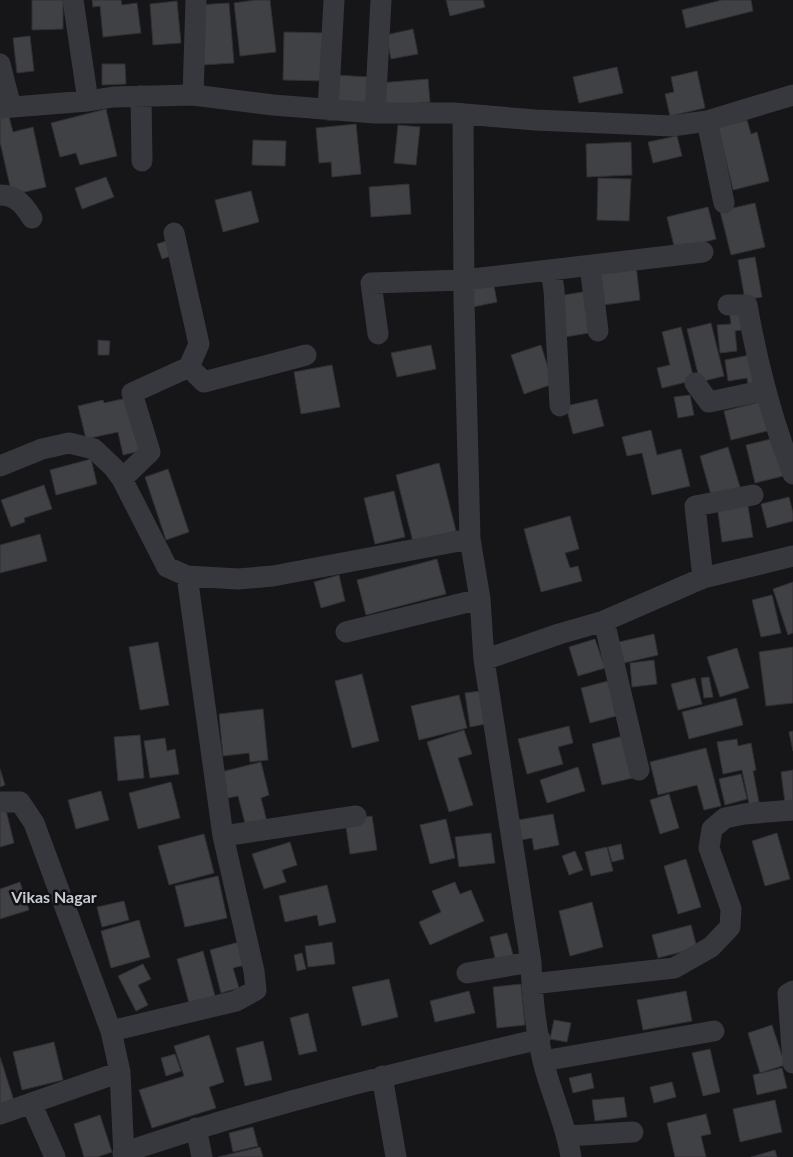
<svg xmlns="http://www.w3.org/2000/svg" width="793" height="1157" font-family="Lato,sans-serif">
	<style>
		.building { fill: #404145; stroke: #303034 }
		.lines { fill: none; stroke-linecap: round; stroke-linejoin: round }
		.minor { stroke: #37383d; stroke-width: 21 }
		.labels { text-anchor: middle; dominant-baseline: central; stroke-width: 5; stroke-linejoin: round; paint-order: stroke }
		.neighbourhood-label { font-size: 16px; font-weight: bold; fill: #c9ccd4; stroke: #111113 }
	</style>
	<rect width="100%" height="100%" fill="#161618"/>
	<path class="building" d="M32 0H63V29L32 30Z
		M92 0H121L122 5 137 3 141 33 103 37 100 6 93 7Z
		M255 0H270L276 52 240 56 234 3Z
		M446 0H483L485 7 450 16Z
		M722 0H751L753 11 686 28 682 10Z
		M177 1 181 43 153 45 150 4Z
		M229 3 234 63 202 65 197 5Z
		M413 29 418 54 391 59 386 35Z
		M284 32 327 33 326 81 283 80Z
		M30 36 34 71 17 73 13 38Z
		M102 64H125L126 84 102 85Z
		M617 67 623 93 579 103 573 77Z
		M697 71 705 108 670 116 665 94 674 92 671 77Z
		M336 75 369 77 367 104 335 102Z
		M428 79 430 102 381 107 379 83Z
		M7 109 13 132 33 127 46 187 12 195 0 142V111Z
		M106 109 117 156 80 165 76 153 60 157 51 123Z
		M747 120 751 134 757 132 769 181 733 190 718 127Z
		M356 124 361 174 332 177 331 162 319 163 316 128Z
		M398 125 420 127 416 165 394 163Z
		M677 136 682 156 653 163 648 142Z
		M253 140 286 141 285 166 252 165Z
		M631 142 632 175 587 177 586 144Z
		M106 177 114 197 82 209 75 188Z
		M598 178 631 179 629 221 597 220Z
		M409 184 411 214 371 217 369 187Z
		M251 191 259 222 223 232 215 200Z
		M755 203 765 247 731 255 720 211Z
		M708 207 716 239 675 250 667 217Z
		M166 241 171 256 162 259 157 244Z
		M755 257 762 297 745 300 738 260Z
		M636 265 640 300 603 305 598 270Z
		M493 280 497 302 468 308 464 285Z
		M588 291 595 332 565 337 559 296Z
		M746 309 748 329 735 331 737 351 720 353 717 325 731 324 729 310Z
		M711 323 724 376 700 382 687 329Z
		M681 327 694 380 662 388 657 368 670 365 662 332Z
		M98 340 110 341 109 355H98Z
		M431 345 436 369 397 377 391 353Z
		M541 345 553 384 524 394 511 355Z
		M755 354 761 389 749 391 747 378 728 381 725 360Z
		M332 365 340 407 301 414 294 372Z
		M690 395 694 415 678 418 674 397Z
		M127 398 140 451 123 455 118 432 86 439 78 406 103 400 104 403Z
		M597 399 604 426 573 434 566 406Z
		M764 401 771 430 731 440 724 411Z
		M651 430 657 455 681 449 690 486 652 495 642 453 627 456 622 437Z
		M775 438 783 476 755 483 746 445Z
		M728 447 740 487 711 495 700 456Z
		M91 459 97 484 56 495 50 470Z
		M439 463 456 531 413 542 396 475Z
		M168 469 189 532 166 540 145 477Z
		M44 485 52 509 24 518 25 522 11 527 1 500Z
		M394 491 405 537 375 544 364 498Z
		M789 497 793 513V521L767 528 761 504Z
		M747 500 753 537 722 542 717 505Z
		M570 516 579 549 565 553 570 568 578 566 582 581 541 592 524 529Z
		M40 534 47 561 0 573V545Z
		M437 559 446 594 366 615 357 580Z
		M339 575 345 601 321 608 314 582Z
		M793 582V633L788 635 773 589Z
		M772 595 781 633 761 637 752 600Z
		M654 634 658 655 624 663 619 642Z
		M595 639 605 668 578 676 569 647Z
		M158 642 169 705 140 710 129 647Z
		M793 647V703L766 706 759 652Z
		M737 648 749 688 720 697 707 657Z
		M654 660 657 684 632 687 630 663Z
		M362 674 379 741 352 748 335 681Z
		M709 677 713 697 704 698 701 678Z
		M695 678 702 704 678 710 671 684Z
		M608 681 616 716 590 723 581 688Z
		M480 691 485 724 470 727 465 693Z
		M459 695 467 728 419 740 411 706Z
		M736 698 743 725 689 739 682 712Z
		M263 709 268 760 250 762 249 753 223 756 219 714Z
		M569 726 573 743 558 747 563 764 527 774 518 739Z
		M464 730 472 754 458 758 473 805 449 812 427 742Z
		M793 731V751L789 732Z
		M140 735 144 778 118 781 114 737Z
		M623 736 633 778 602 785 592 744Z
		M165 738 167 751 175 749 179 774 150 778 144 741Z
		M737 739 738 746 751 743 756 770 753 771 759 802 749 804 742 770 723 774 717 742Z
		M706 748 721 806 704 810 697 785 658 795 650 762Z
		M261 762 269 795 261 798 268 826 247 831 238 796 223 799 217 773Z
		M578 767 585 791 547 803 540 780Z
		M0 769 5 785 0 787Z
		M793 770V801L785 803 781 772Z
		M741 774 747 799 725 805 719 779Z
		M171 782 180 818 138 829 129 793Z
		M101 791 109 820 76 829 68 800Z
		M669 794 679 828 660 834 650 800Z
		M5 806 14 843 0 847V807Z
		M553 814 559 845 534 850 532 838 521 840 518 820Z
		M372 816 377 850 350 854 345 820Z
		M446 819 455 858 430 864 420 825Z
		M491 833 495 863 459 867 455 837Z
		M777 833 790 879 765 886 752 841Z
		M204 834 214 873 169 885 158 846Z
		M290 842 297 865 282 870 286 882 264 889 252 854Z
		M621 844 624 859 612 862 608 847Z
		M607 847 613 871 591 876 585 852Z
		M575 851 583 870 569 875 562 856Z
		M686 859 701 907 678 914 664 866Z
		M218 876 227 918 185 927 175 886Z
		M20 882 29 910 0 919V889Z
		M455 882 460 894 471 890 484 921 430 945 419 922 441 912 432 891Z
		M327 885 336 922 319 926 317 915 285 922 279 896Z
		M124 901 129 920 102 927 97 907Z
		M592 902 603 947 570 956 559 911Z
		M139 920 150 957 111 968 101 931Z
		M691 925 697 948 658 958 652 935Z
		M507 933 514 958 496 962 490 937Z
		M239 942 245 965 233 968 239 988 221 993 210 950Z
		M332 942 335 964 308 967 305 946Z
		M203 951 215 996 189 1003 177 959Z
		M302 953 306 969 297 971 294 955Z
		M143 964 151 979 138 985 148 1005 136 1011 118 976Z
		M389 979 398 1017 362 1026 352 987Z
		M521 984 525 1025 497 1028 493 987Z
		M469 991 475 1013 435 1022 430 1001Z
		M686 991 692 1021 643 1030 637 1000Z
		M308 1013 317 1051 299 1055 290 1018Z
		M554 1020 571 1023 567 1042 550 1039Z
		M772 1025 785 1065 760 1073 748 1033Z
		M209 1035 224 1082 209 1087 216 1108 152 1128 139 1090 184 1076 174 1046Z
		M263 1041 272 1080 245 1086 236 1048Z
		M54 1042 63 1080 22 1090 13 1052Z
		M710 1049 720 1092 703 1096 692 1053Z
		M175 1054 181 1071 166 1076 161 1058Z
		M0 1057 15 1104 0 1109Z
		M782 1068 787 1088 757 1095 753 1075Z
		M591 1073 594 1088 573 1093 569 1078Z
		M672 1082 676 1097 654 1103 650 1087Z
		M624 1097 627 1117 595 1121 592 1100Z
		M775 1100 782 1132 740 1142 733 1109Z
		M706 1114 711 1134 701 1136 706 1157H675L667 1123Z
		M100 1115 112 1152 97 1157H84L74 1124Z
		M253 1127 258 1146 233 1152 229 1133Z
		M260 1147 263 1157H218Z
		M775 1150 777 1157H751Z"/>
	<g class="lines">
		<path class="minor" d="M73 0 88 101
			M0 64 11 107
			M193 95 196 0
			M141 96 142 161
			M0 108 88 101 113 97 193 95 273 105 375 113H453L535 120 672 126 707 121 793 95
			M328 110 334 0
			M375 113 381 0
			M463 114 464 301 470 539 480 599 484 660 531 962C532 993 536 1031 543 1061 551 1094 566 1124 571 1157
			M707 121 724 203
			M0 195C16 195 24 205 32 218
			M590 266 598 331
			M551 271 554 290 560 406
			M728 305H747C757 362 772 420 793 474
			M378 334 371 283 464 280 703 252
			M189 367 204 382 306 355
			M695 383 709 402 766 390
			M0 466 42 449 69 443 94 449 114 468 122 479 167 567 187 576 238 579 273 576 470 539
			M122 479 150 452 132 393 189 367 199 344 174 233
			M703 578 695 506 753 495
			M604 621 639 770
			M346 632 480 599
			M484 660 559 634 604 621 703 578 793 556
			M0 802H20L34 823 111 1031 120 1072 124 1157
			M223 836 356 816
			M467 973 531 962
			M532 984 674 968 711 947 730 927 731 909 709 848 712 829 725 818 744 814 793 810
			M793 991 788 994 793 1063
			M111 1031 236 1001 256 990 254 971 223 836 187 576
			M543 1061 714 1031
			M382 1076 396 1157
			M31 1103 55 1157
			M0 1114 120 1072
			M196 1128 202 1157
			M568 1136 633 1132
			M123 1153C260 1106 399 1072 540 1039"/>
	</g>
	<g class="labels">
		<g class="neighbourhood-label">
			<text x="54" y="896">Vikas Nagar</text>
		</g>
	</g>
</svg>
